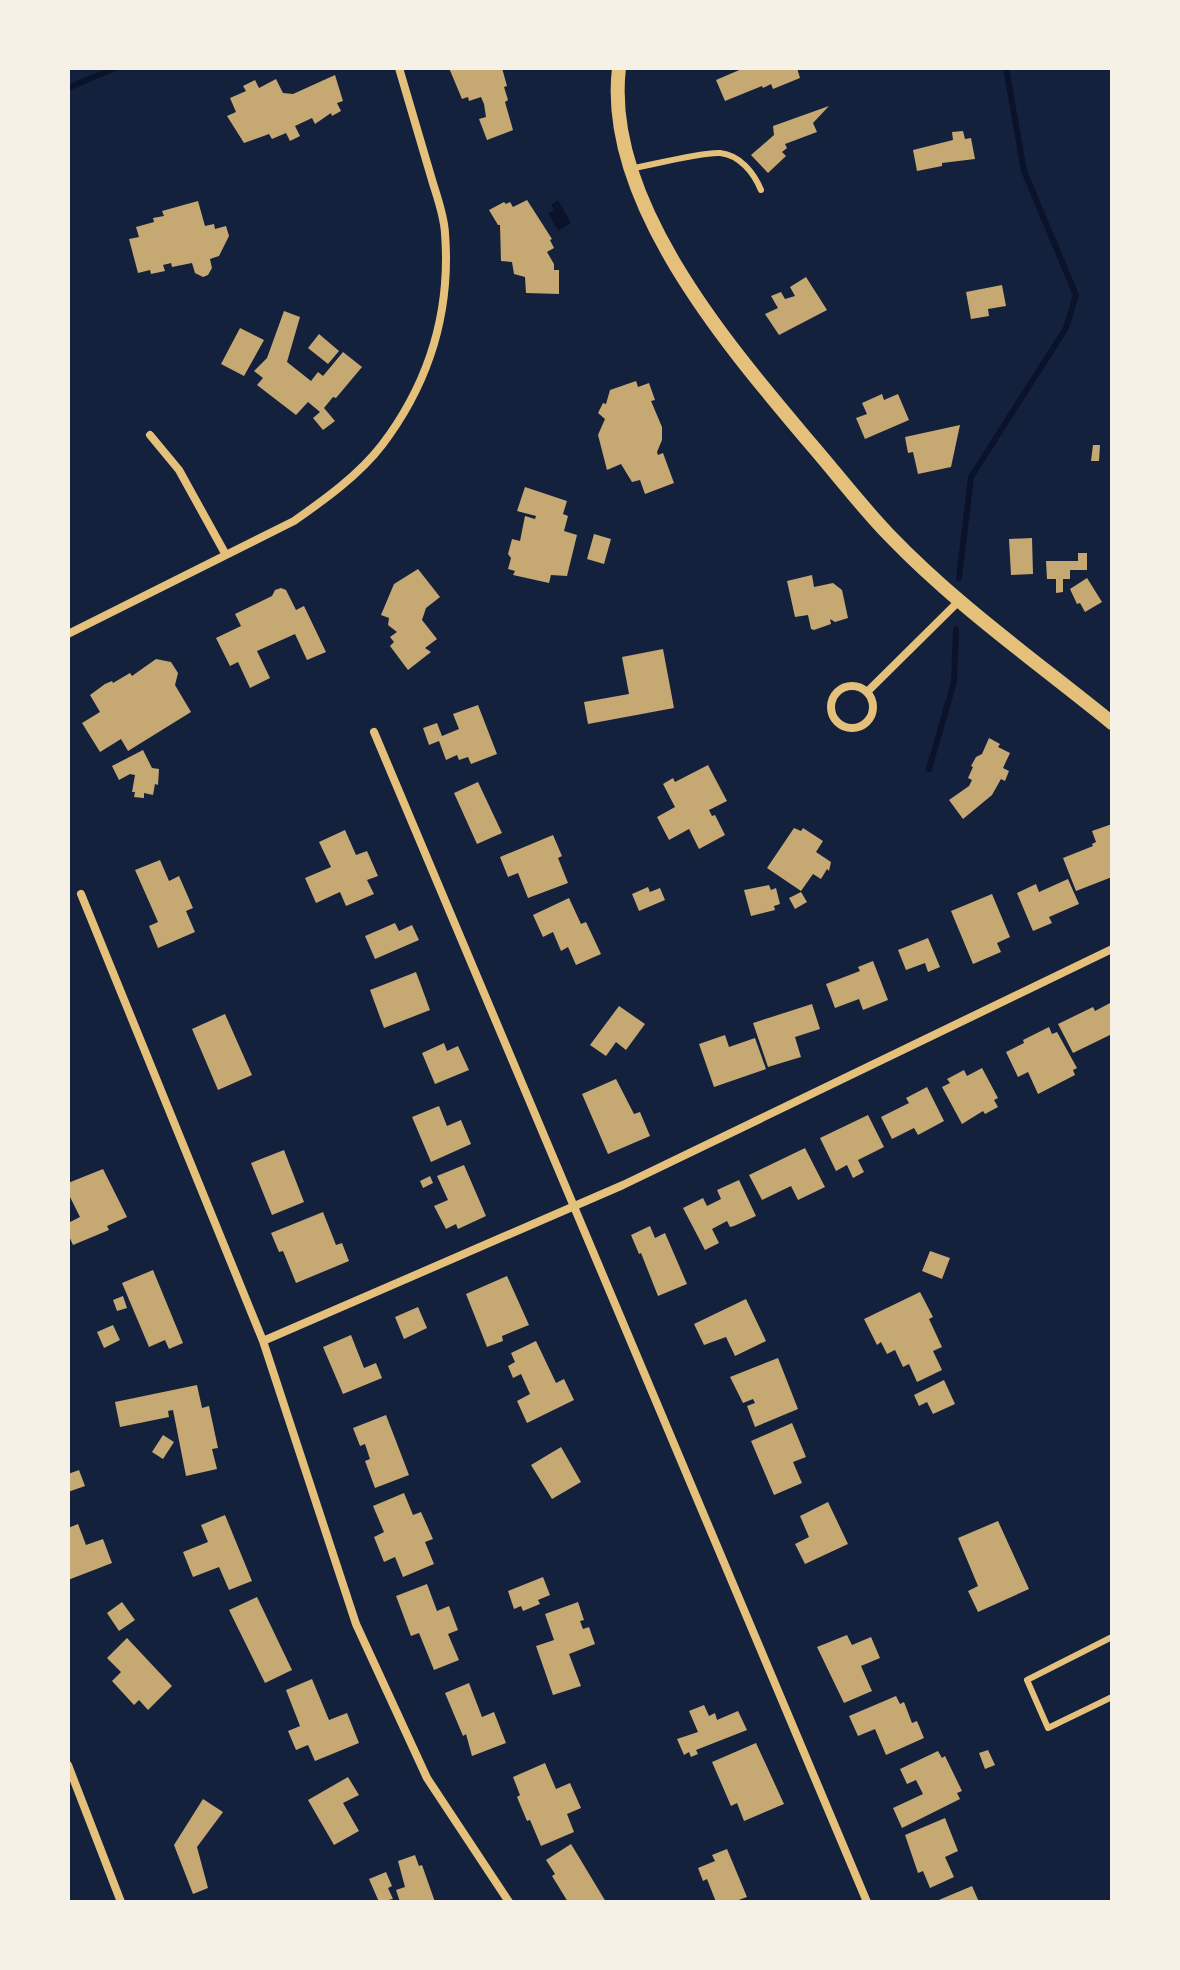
<svg xmlns="http://www.w3.org/2000/svg" width="1180" height="1970" font-family="'Archivo Narrow',sans-serif">
	<style>
		.water { fill: #0b132b }
		.lines { fill: none; stroke-linecap: round; stroke-linejoin: round }
		.stream { stroke: #0b132b; stroke-width: 6 }
		.building { fill: #c6a872 }
		.service { stroke: #e5c07b; stroke-width: 6 }
		.minor { stroke: #e5c07b; stroke-width: 8 }
		.tertiary { stroke: #e5c07b; stroke-width: 14 }
	</style>
	<rect width="100%" height="100%" fill="#14213d"/>
	<path class="water" d="M558 200 571 223 558 231 548 213 554 210 551 205Z"/>
	<g class="lines">
		<path class="stream" d="M68 88 115 68
			M959 578 971 477 1066 328 1076 295 1024 171 1006 68
			M929 769 954 682 956 629"/>
	</g>
	<path class="building" d="M449 68H502L507 86 504 87 508 100 505 102 513 130 487 140 479 119 486 117 484 104 481 97 469 101 468 97 462 99Z
		M744 68H797L800 78 773 89 771 84 763 88 762 86 725 101 716 80Z
		M335 75 343 101 337 103 341 111 332 116 331 113 315 124 312 118 295 126 300 136 290 141 286 133 272 139 269 134 244 143 227 116 236 112 230 98 246 91 243 86 255 80 259 88 276 79 283 93 293 94Z
		M829 106 813 123 817 132 785 144 787 148 782 152 786 156 768 173 751 155 774 135 773 126Z
		M963 131 965 139 971 138 975 159 942 163V166L917 171 913 150 953 140 952 132Z
		M527 200 552 239 550 240 554 248 547 252 554 264V270H559V294L526 293 525 277 514 274 512 262 501 261 500 225H498L489 210 504 202 506 204 510 202 513 207Z
		M198 201 205 226 214 224 215 229 226 226 229 236 219 256 210 259 212 268 208 275 203 277 195 273 192 263 172 267 171 263 163 265 165 271 151 274 150 270 138 273 129 239 139 237 136 227 154 222 153 218 164 216 162 211Z
		M806 277 827 310 779 335 765 314 778 308 771 296 781 292 785 299 795 296 790 287Z
		M1002 285 1006 306 988 309 989 316 971 319 966 292Z
		M284 311 300 317 287 362 311 381 318 372 323 376 343 352 362 367 336 398 333 397 324 408 335 421 323 430 313 418 320 412 308 402 296 415 257 385 263 378 254 371 267 358Z
		M240 328 264 340 244 376 221 364Z
		M319 334 339 351 328 364 308 348Z
		M636 381 638 387 649 383 655 400 651 401 662 427V440L657 452 658 455 663 453 674 483 645 494 640 480 632 482 621 464 607 470 598 435 605 419 598 413 603 403 606 404 610 390Z
		M882 394 884 400 898 394 909 420 865 439 856 418 867 414 862 403Z
		M960 425 951 467 918 474 913 452 908 453 905 437Z
		M1093 445H1100L1099 461H1091Z
		M525 487 567 501 563 514 568 516 564 531 577 535 567 576 551 575 549 583 513 575 515 571 508 569 511 558 508 554 512 539 520 541 525 516 535 519 536 516 517 511Z
		M594 534 611 539 604 564 587 559Z
		M1032 538 1033 574 1011 575 1009 539Z
		M1078 553H1087V570H1070V579H1063V592L1056 593V579H1047L1046 561H1078Z
		M418 569 440 597 426 608 422 620 437 639 425 648 431 652 408 670 390 646 394 642 390 637 397 632 388 625 389 618 381 615 394 584Z
		M812 575 814 587 833 583 842 590 848 618 835 622 830 619 831 624 814 630 811 629 808 615 795 617 787 581Z
		M1087 578 1102 602 1085 612 1080 603 1077 604 1070 589Z
		M281 588 286 590 296 610 304 606 326 652 307 660 295 634 257 651 270 678 250 688 238 662 230 666 216 638 241 626 235 614 272 596 275 590Z
		M663 649 674 708 588 724 584 702 629 694 622 657Z
		M156 659 171 662 178 673 175 685 191 712 128 751 121 739 100 752 82 723 100 712 90 695 105 684 112 681 113 683 130 673 132 676Z
		M478 705 497 754 471 764 468 757 459 760 457 755 446 760 439 741 429 745 423 728 437 723 442 736 459 729 453 714Z
		M989 738 1000 744 998 747 1010 753 1003 768 1009 771 1005 781 1001 779 992 795 963 819 949 800 969 786 972 780 968 778 973 767 971 766 976 757 982 754Z
		M143 750 152 768 159 769 158 785 155 784 153 795 144 793V798L134 797 135 792H132L135 775 130 774 119 780 112 766Z
		M708 765 727 801 709 810 712 816 715 815 725 835 699 849 689 829 669 840 657 817 675 807 663 784 673 778 675 782Z
		M478 782 502 833 477 844 454 793Z
		M1112 824V877L1076 891 1063 858 1093 846 1092 844 1096 842 1092 831Z
		M794 828 801 831 803 828 823 841 816 852 831 862 829 871 827 869 821 879 813 874 801 891 767 868Z
		M345 830 356 855 367 851 378 876 367 880 374 894 346 906 340 892 316 903 305 878 331 867 319 842Z
		M553 835 562 856 558 858 568 883 528 898 518 873 508 877 500 857Z
		M160 860 169 881 179 876 193 908 186 911 195 932 158 948 149 926 158 922 135 870Z
		M1068 879 1079 904 1049 917 1052 923 1033 931 1017 893 1036 884 1039 892Z
		M769 885 771 890 776 888 780 904 774 906 775 910 751 916 744 890Z
		M648 887 650 892 660 888 665 900 639 911 632 894Z
		M801 892 807 902 795 909 789 898Z
		M992 894 1010 937 997 943 1001 952 973 964 951 911Z
		M569 898 581 924 586 922 601 954 576 965 568 947 561 951 553 932 543 937 533 915Z
		M395 923 399 931 412 925 419 940 375 959 365 936Z
		M928 938 940 967 928 972 925 963 906 970 898 950Z
		M873 961 888 1000 863 1010 859 999 835 1008 826 984 860 971 858 967Z
		M416 972 430 1010 384 1028 370 990Z
		M1112 1002V1034L1073 1053 1058 1024 1093 1007 1095 1011Z
		M812 1004 820 1029 795 1037 801 1057 768 1067 753 1023Z
		M619 1006 645 1024 626 1050 616 1042 606 1056 590 1045Z
		M225 1014 252 1075 218 1090 192 1029Z
		M1049 1027 1052 1034 1057 1032 1077 1068 1073 1070 1075 1075 1038 1094 1028 1072 1018 1077 1006 1052 1024 1043 1023 1040Z
		M725 1035 729 1047 755 1038 766 1069 714 1087 699 1044Z
		M444 1043 447 1051 458 1046 469 1070 435 1084 422 1053Z
		M982 1068 998 1098 994 1100 998 1107 985 1114 983 1111 962 1124 942 1087 950 1083 947 1079 964 1070 967 1076Z
		M616 1079 634 1114 640 1112 650 1136 608 1154 582 1094Z
		M927 1087 944 1121 918 1135 914 1128 892 1139 881 1117 909 1103 906 1098Z
		M439 1106 447 1126 461 1120 471 1144 431 1162 412 1117Z
		M868 1115 884 1147 858 1160 864 1172 853 1178 847 1165 836 1171 820 1138Z
		M805 1148 825 1187 798 1200 791 1186 762 1200 749 1175Z
		M284 1150 304 1202 272 1215 251 1163Z
		M464 1165 486 1216 458 1229 456 1224 446 1229 434 1206 448 1200 437 1176Z
		M103 1169 127 1217 107 1226 109 1230 73 1245 68 1234V1223L80 1217 70 1197 68 1198V1183Z
		M430 1176 433 1183 423 1188 420 1181Z
		M739 1180 756 1216 734 1226 730 1227 727 1221 712 1229 719 1243 705 1250 683 1208 703 1198 707 1206 721 1199 717 1190Z
		M323 1212 336 1245 342 1243 349 1261 296 1283 283 1251 279 1252 271 1233Z
		M650 1226 655 1238 665 1233 687 1284 658 1296 641 1253 639 1254 631 1235Z
		M930 1251 950 1258 942 1279 922 1271Z
		M153 1270 183 1343 169 1349 165 1340 149 1347 122 1283Z
		M507 1276 529 1325 502 1336 503 1341 487 1347 466 1294Z
		M920 1292 933 1317 929 1319 942 1347 933 1351 942 1370 917 1382 909 1364 903 1367 895 1350 887 1354 881 1342 877 1345 864 1319Z
		M123 1296 127 1308 117 1311 113 1300Z
		M746 1299 766 1341 735 1356 726 1337 704 1345 694 1324Z
		M418 1307 427 1328 404 1339 395 1317Z
		M113 1325 120 1340 104 1348 97 1332Z
		M351 1335 364 1368 376 1363 382 1378 343 1394 323 1347Z
		M536 1341 556 1383 564 1379 574 1400 527 1423 517 1401 530 1394 521 1374 513 1378 508 1366 515 1362 511 1353Z
		M778 1358 798 1409 755 1427 747 1406 755 1403 753 1399 743 1403 730 1377Z
		M944 1380 955 1404 933 1414 927 1402 919 1406 914 1395Z
		M197 1385 202 1408 209 1406 218 1448 212 1449 217 1469 186 1476 173 1410 168 1411 169 1417 120 1427 115 1402Z
		M386 1415 409 1475 375 1488 365 1461 370 1459 365 1444 360 1446 353 1428Z
		M792 1423 806 1457 793 1462 802 1483 774 1495 751 1441Z
		M163 1435 174 1442 163 1459 152 1452Z
		M561 1447 581 1482 552 1499 531 1465Z
		M79 1470 85 1486 68 1492V1474Z
		M404 1493 413 1515 421 1512 433 1539 425 1542 434 1564 403 1577 395 1557 384 1562 374 1537 384 1532 373 1506Z
		M828 1502 848 1544 805 1564 795 1544 809 1537 800 1516Z
		M225 1515 252 1581 229 1590 219 1567 193 1577 183 1552 208 1542 201 1525Z
		M998 1521 1029 1589 978 1612 968 1591 978 1586 958 1538Z
		M78 1524 86 1545 103 1539 112 1563 68 1580V1528Z
		M543 1577 550 1595 538 1600 540 1604 523 1611 521 1606 514 1609 508 1591Z
		M427 1584 437 1611 449 1606 458 1630 448 1634 459 1660 434 1670 419 1633 411 1636 396 1596Z
		M257 1597 292 1670 265 1683 229 1610Z
		M122 1602 135 1620 119 1631 107 1613Z
		M578 1602 584 1620 580 1621 583 1629 589 1627 595 1644 569 1654 581 1686 553 1695 536 1646 554 1640 545 1614Z
		M847 1635 852 1645 871 1637 880 1658 861 1666 872 1691 844 1703 817 1647Z
		M127 1638 172 1686 148 1710 139 1700 134 1705 112 1681 121 1672 107 1658Z
		M312 1679 329 1720 347 1713 359 1743 315 1761 308 1745 296 1750 288 1731 300 1726 286 1690Z
		M469 1683 482 1717 494 1712 506 1743 472 1756 466 1734 463 1736 445 1693Z
		M896 1696 900 1704 904 1702 912 1723 917 1721 924 1738 886 1755 875 1729 858 1736 849 1716Z
		M704 1705 709 1716 715 1713 717 1720 738 1711 747 1730 696 1750 698 1754 691 1757 689 1752 684 1755 677 1739 698 1732 689 1711Z
		M756 1743 784 1804 744 1821 737 1803 731 1806 712 1762Z
		M988 1750 995 1765 985 1769 979 1753Z
		M938 1751 942 1758 945 1756 962 1791 957 1793 960 1799 902 1828 893 1808 923 1794 916 1780 907 1784 900 1769Z
		M545 1763 556 1789 570 1783 581 1808 567 1814 574 1832 541 1846 530 1820 527 1821 517 1797 520 1795 513 1777Z
		M348 1777 359 1795 343 1803 359 1831 334 1845 308 1800Z
		M203 1799 223 1812 197 1847 208 1888 193 1894 174 1845Z
		M945 1818 958 1851 945 1857 954 1877 930 1888 923 1871 918 1873 905 1835Z
		M571 1844 606 1902H568L552 1876 555 1874 546 1860Z
		M727 1849 747 1897 733 1902H716L707 1879 703 1881 698 1868 715 1861 712 1855Z
		M415 1855 419 1866 422 1865 435 1902H400L396 1890 405 1887 398 1861Z
		M386 1872 392 1886 388 1888 393 1899 379 1902 369 1879Z
		M972 1886 979 1902H934Z"/>
	<g class="lines">
		<path class="service" d="M630 169C652 165 700 152 720 153 740 155 754 173 761 190
			M1112 1637 1027 1680 1048 1728 1112 1697"/>
		<path class="minor" d="M150 435 179 470 226 555
			M68 634 294 521C324 500 359 475 382 445 429 383 451 311 445 233 444 215 437 197 432 180 421 142 410 105 399 68
			M831 707a21 21 0 1 1 42 0a21 21 0 1 1-42 0Z
			M867 692 960 600
			M374 732 867 1902
			M81 894 263 1341 356 1624 427 1778 509 1902
			M263 1341 623 1185 1112 949
			M68 1765 121 1902"/>
		<path class="tertiary" d="M619 68C603 201 729 347 810 443 836 473 861 506 889 535 956 605 1037 662 1112 723"/>
	</g>
	<rect width="1180" height="1970" fill="none" stroke="#f6f1e7" stroke-width="140"/>
</svg>
